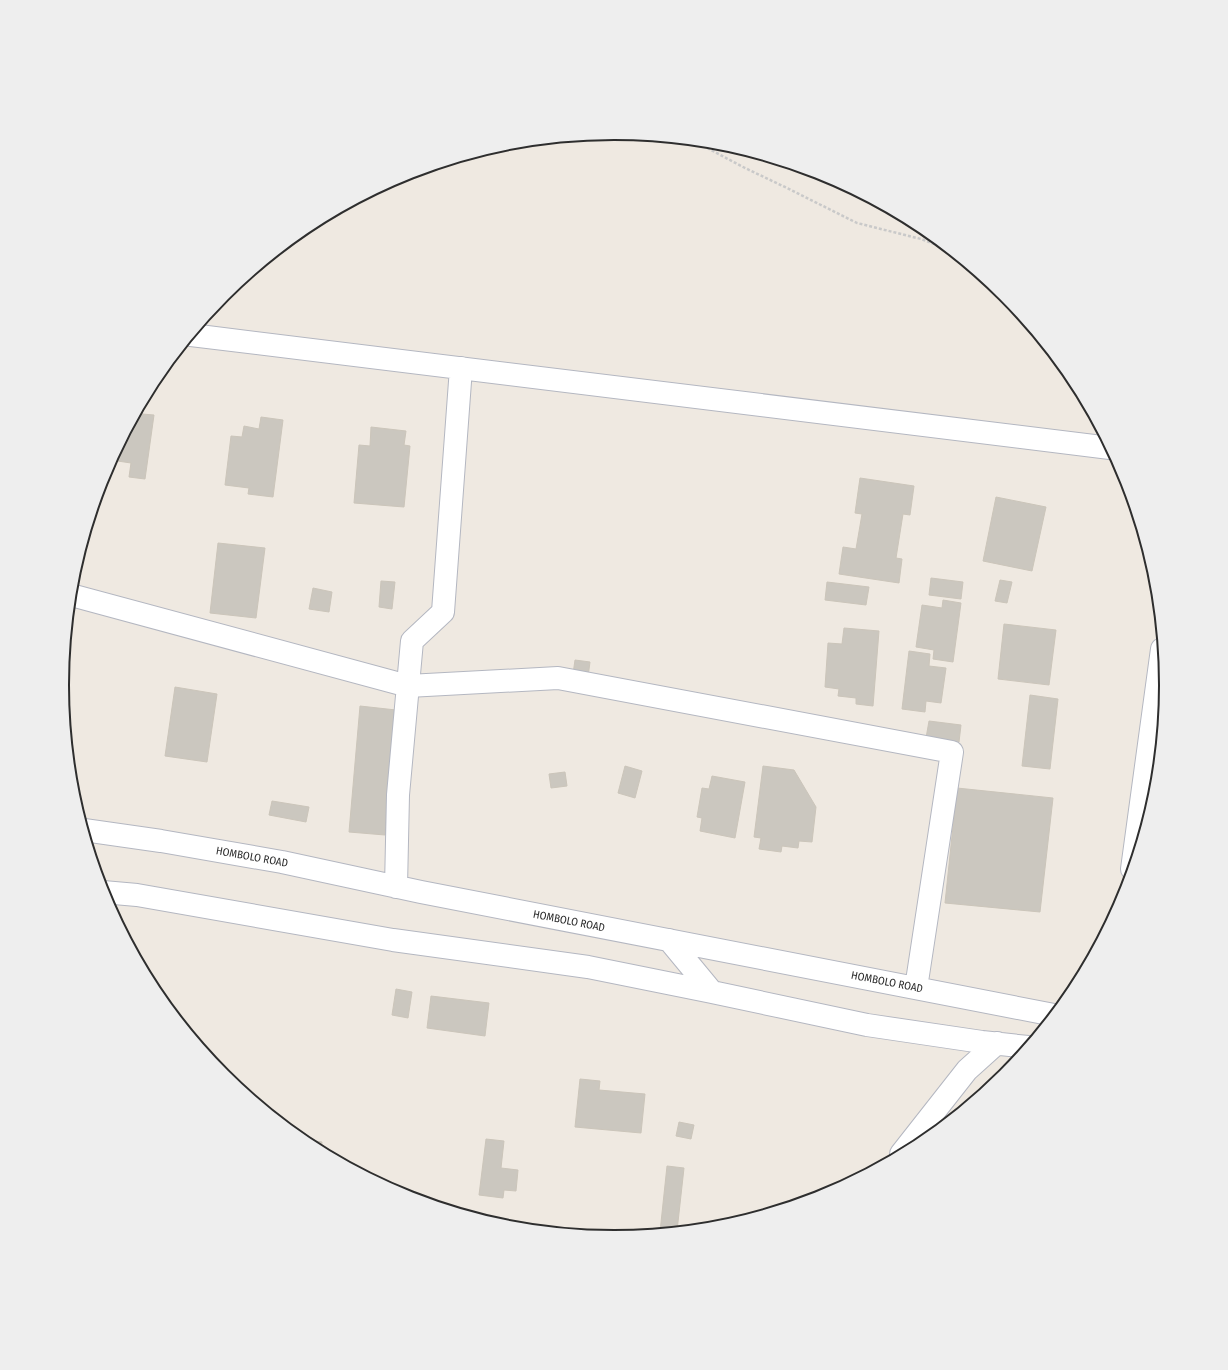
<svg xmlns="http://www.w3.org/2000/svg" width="1228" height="1370" font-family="'Fira Sans Condensed',sans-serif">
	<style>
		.building { fill: #cbc7bf; stroke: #cbc5ba }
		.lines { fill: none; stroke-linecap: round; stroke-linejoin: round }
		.minor-casing { stroke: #b4b7c1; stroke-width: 24 }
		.path { stroke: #c9c9c9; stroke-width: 2.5; stroke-dasharray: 3 2; stroke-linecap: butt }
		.minor { stroke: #fff; stroke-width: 22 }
		.labels { text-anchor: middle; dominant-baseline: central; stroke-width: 4; stroke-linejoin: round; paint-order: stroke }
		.street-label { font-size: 11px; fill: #2e2e2e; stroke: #fff }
		.rim { fill: none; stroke: #2e2e2e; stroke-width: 2 }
	</style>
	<rect width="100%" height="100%" fill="#efe9e1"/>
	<path class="building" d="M144 398 142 414 154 415 145 479 129 477 131 463 111 460Z
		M261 417 283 420 273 497 248 494 249 488 225 485 231 436 242 437 244 426 259 429Z
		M371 427 406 431 404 445 410 446 404 507 354 503 359 445 370 446Z
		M860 478 914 486 910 515 903 514 896 558 902 559 899 583 839 574 843 547 856 549 862 514 855 513Z
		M996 497 1046 507 1032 571 983 561Z
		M218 543 265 548 256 618 210 613Z
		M931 578 963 582 961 599 929 595Z
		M1000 580 1012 582 1007 603 995 601Z
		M381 581 395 582 392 609 379 607Z
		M827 582 869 587 866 605 825 600Z
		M313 588 332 592 329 612 309 609Z
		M943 600 961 603 953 662 933 659 934 650 916 647 922 605 942 608Z
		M1004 624 1056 630 1049 685 998 679Z
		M844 628 879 631 873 706 856 704V698L838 696 839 689 825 687 828 643 842 644Z
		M909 651 930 654 929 666 946 668 941 703 926 701 925 712 902 709Z
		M575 660 590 662 588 677 573 674Z
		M175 687 217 694 207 762 165 756Z
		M1030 695 1058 699 1050 769 1022 766Z
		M360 706 396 710 385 835 349 832Z
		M929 721 961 725 959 742 926 738Z
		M625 766 642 771 635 798 618 793Z
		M763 766 794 770 816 807 812 842 799 841 798 848 782 846 781 852 759 849 761 838 754 837Z
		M565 772 567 786 551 788 549 774Z
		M712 776 745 782 735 838 700 831 702 818 697 817 702 788 709 789Z
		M957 788 1053 798 1040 912 945 903Z
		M272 801 309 807 306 822 269 815Z
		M396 989 412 992 408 1018 392 1015Z
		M431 996 489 1003 485 1036 427 1028Z
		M580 1079 600 1081 599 1090 645 1094 641 1133 575 1127Z
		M679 1122 694 1125 691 1139 676 1136Z
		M301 1139 322 1142 321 1151 307 1144Z
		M486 1139 504 1141 501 1168 518 1170 516 1191 504 1190 503 1198 479 1195Z
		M667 1166 684 1168 677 1231 660 1232Z"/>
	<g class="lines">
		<defs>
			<path id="minor" d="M191 335 1110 448
				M71 595 408 686 558 678 952 752 916 988
				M84 830 161 841 282 862 421 892 1054 1015
				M1132 869 1162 649
				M396 887 398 795 412 641 443 612 461 368
				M103 892 137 895 393 940 588 967 712 992
				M669 940 712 992 867 1025 982 1042 1028 1047
				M901 1154 967 1070 997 1043"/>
		</defs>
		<use href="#minor" class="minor-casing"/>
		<path class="path" d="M694 141 745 168 787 188 857 223 921 239 945 248 951 251"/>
		<use href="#minor" class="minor"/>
	</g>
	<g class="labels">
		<g class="street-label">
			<text transform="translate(252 857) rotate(10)">HOMBOLO ROAD</text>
			<text transform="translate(569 921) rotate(11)">HOMBOLO ROAD</text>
			<text transform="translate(887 982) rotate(11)">HOMBOLO ROAD</text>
		</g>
	</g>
	<path d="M0 0H1228V1370H0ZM69 685a545 545 0 1 1 1090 0a545 545 0 1 1-1090 0Z" fill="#eee" fill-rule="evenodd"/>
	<path class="rim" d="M69 685a545 545 0 1 1 1090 0a545 545 0 1 1-1090 0Z"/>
</svg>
